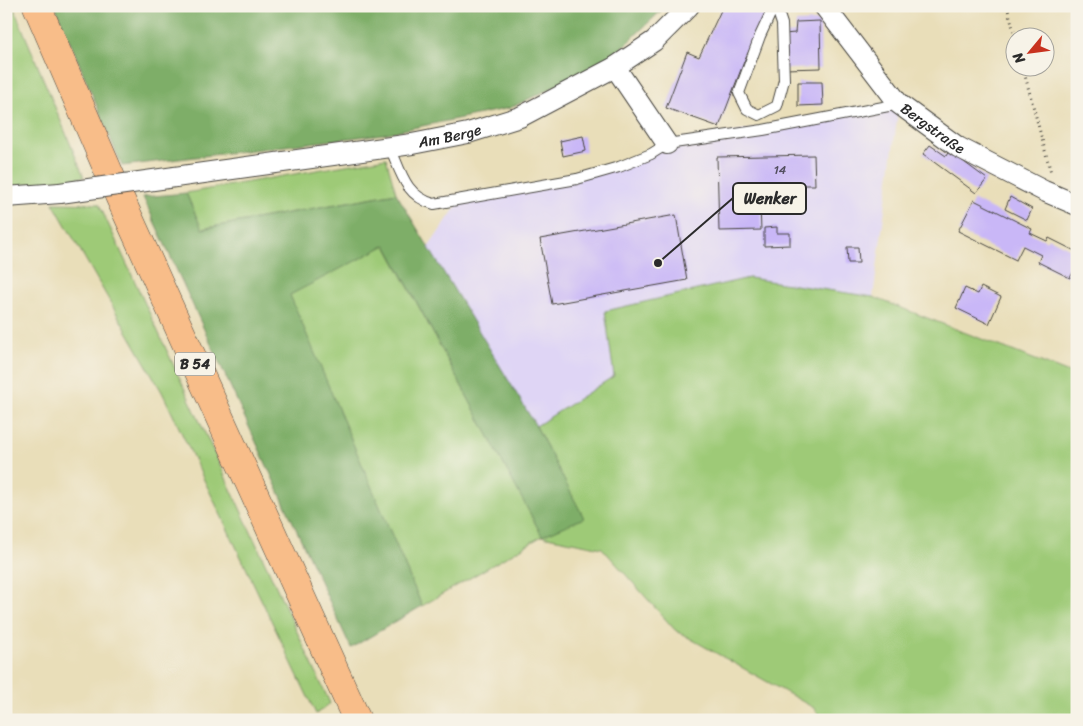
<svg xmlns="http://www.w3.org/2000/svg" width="1083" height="726" font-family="Sriracha,sans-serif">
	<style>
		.built { fill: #dfd5f5 }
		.green { fill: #9eca77; stroke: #647a51 }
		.forest { fill: #7eae68; stroke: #546c4a }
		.building { fill: #c9b7f7 }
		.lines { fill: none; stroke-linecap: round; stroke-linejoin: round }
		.service-casing { stroke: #484640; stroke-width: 12 }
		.minor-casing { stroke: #484640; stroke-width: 22 }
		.trunk-casing { stroke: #484640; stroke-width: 29 }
		.path { stroke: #484640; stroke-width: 3; stroke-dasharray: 1 4; stroke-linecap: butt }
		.service { stroke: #fff; stroke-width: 10 }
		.minor { stroke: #fff; stroke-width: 20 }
		.trunk { stroke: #f8bd89; stroke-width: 28 }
		.minor-bridge-casing { stroke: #484640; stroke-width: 22; stroke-linecap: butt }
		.minor-bridge { stroke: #fff; stroke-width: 20 }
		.labels { text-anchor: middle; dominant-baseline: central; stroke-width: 5; stroke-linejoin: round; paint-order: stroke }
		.number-label { font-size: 12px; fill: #524e5e }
		.shield { fill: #f7f3e8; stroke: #686764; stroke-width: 1 }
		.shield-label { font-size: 14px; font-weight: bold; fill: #2b2b2b }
		.street-label { font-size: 15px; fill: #2b2b2b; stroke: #f7f3e8 }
		.leader { fill: none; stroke: #2b2b2b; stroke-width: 2 }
		.callout-dot { fill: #2b2b2b; stroke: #f7f3e8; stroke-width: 2 }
		.callout { fill: #f7f3e8; stroke: #2b2b2b; stroke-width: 2 }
		.callout-label { font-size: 16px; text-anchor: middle; font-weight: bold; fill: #2b2b2b }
	</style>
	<rect width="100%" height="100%" fill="#f7f3e8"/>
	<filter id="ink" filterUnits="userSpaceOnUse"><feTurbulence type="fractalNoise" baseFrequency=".02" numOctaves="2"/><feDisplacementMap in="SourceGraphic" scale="10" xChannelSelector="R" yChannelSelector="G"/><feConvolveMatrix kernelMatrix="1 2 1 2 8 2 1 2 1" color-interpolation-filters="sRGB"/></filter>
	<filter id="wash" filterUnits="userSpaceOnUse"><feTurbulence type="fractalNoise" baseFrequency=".0096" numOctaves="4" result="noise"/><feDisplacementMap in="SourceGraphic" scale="20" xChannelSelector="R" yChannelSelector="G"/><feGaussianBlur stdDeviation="1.12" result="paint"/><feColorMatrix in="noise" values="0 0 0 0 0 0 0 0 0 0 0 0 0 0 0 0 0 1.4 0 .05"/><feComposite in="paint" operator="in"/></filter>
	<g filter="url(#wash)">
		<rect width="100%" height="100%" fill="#e9deb9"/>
		<path class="built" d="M899 104 873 297 749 278 605 311 614 376 536 426 428 248 460 201 577 179 667 144Z"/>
		<path class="green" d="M6 6H13L84 177 6 187Z
			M386 158 396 193 201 229 186 193Z
			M53 203 99 204 330 703 316 714 162 392Z
			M385 244 542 535 583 518 536 426 614 376 605 311 749 278 873 297 1077 376V720H822L814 708 675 630 602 548 542 536 422 606 289 295Z"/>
		<path class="forest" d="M55 6H666L608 61 510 108 383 134 122 166Z
			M186 193 202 229 396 193 536 426 584 518 542 536 386 245 290 295 422 606 351 648 143 197Z"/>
		<g id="blocks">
			<path class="building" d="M723 6H771L745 59 719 127 666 108 687 52 699 57Z
				M820 21 821 68 785 69 784 34 795 33 796 22Z
				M798 82H822L823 105 798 106Z
				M583 136 586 151 563 156 560 141Z
				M930 145 946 156 949 151 987 179 976 193 923 154Z
				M814 155 815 185H773V194H746V207L760 206 761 230 719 231 717 157Z
				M1010 197 1032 209 1027 220 1005 209Z
				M974 200 1032 229 1030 233 1047 241 1049 238 1077 252V265L1070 278 1038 262 1041 255 1023 246 1016 260 958 231Z
				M676 215 687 280 552 304 540 239Z
				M777 227V233H790V245L764 246V228Z
				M847 247H858L859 263H848Z
				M981 287 1001 297 989 324 956 308 965 288 978 294Z"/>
		</g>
	</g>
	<g filter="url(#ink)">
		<use href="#blocks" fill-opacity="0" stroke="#484640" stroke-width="1"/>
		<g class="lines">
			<defs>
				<path id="service" d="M774 6 760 36 739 93 747 109 759 115 777 106 784 80 782 24 776 6
					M390 147C401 172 405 196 434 204L577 179 619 167 651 154 667 144 763 130 899 104"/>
				<g id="minor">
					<path id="s1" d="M824 6 899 104 958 147 1044 191 1077 205"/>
					<path d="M615 67 667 144"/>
					<path id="s2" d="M175 177 412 144 468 133 520 117 615 67 654 41 689 6"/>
					<path d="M6 197 60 193"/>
				</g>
				<path id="trunk" d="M37 6 120 198 357 720"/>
			</defs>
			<use href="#service" class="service-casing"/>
			<use href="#minor" class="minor-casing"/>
			<use href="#trunk" class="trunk-casing"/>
			<path class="path" d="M1007 6 1016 39
				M1023 68 1051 173"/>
			<use href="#service" class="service"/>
			<use href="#minor" class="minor"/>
			<use href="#trunk" class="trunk"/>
			<defs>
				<path id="minor-bridge" d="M60 193 175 177"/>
			</defs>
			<use href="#minor-bridge" class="minor-bridge-casing"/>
			<use href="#minor-bridge" class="minor-bridge"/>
		</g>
	</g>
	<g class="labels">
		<g class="number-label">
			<text x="780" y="170">14</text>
		</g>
		<rect class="shield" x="175" y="352.5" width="40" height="23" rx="4"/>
		<g class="shield-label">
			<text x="195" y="364">B 54</text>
		</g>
		<g class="street-label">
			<text stroke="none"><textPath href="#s1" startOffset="165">Bergstraße</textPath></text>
			<text stroke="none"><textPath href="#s2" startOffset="278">Am Berge</textPath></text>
		</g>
	</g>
	<path class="leader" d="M658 263L733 198"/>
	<circle class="callout-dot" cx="658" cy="263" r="5"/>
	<rect class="callout" x="733" y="183" width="73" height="31" rx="5"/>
	<g class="callout-label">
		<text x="770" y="204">Wenker</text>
	</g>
	<rect width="1083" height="726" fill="none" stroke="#f7f3e8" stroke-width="25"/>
	<g transform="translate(1030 52) rotate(241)"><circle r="24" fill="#f7f3e8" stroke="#a5a39c"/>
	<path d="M0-4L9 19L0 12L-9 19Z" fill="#c8321e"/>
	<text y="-8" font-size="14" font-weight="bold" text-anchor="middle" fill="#2b2b2b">N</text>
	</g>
</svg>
